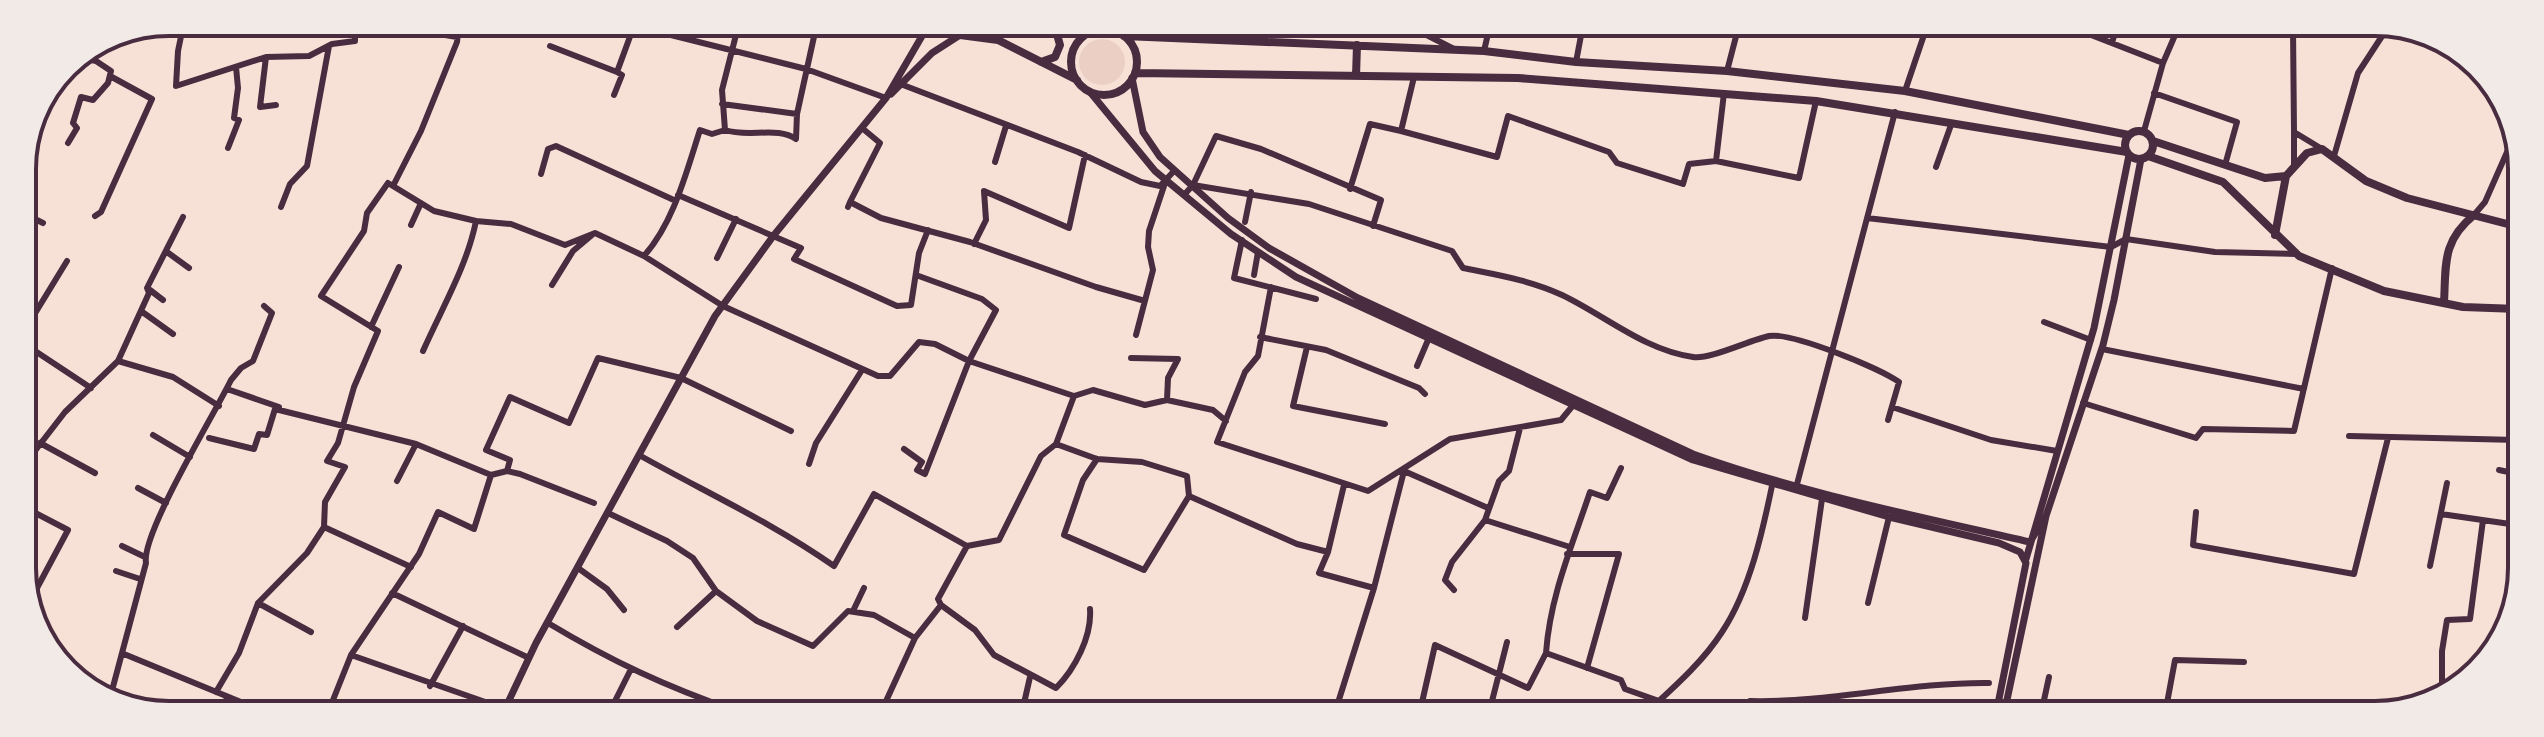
<svg xmlns="http://www.w3.org/2000/svg" width="2544" height="737" font-family="Cabin,sans-serif">
	<style>
		.green { fill: #ebcfc5 }
		.lines { fill: none; stroke-linecap: round; stroke-linejoin: round }
		.minor { stroke: #4a2c40; stroke-width: 6 }
		.tertiary { stroke: #4a2c40; stroke-width: 7 }
		.secondary { stroke: #4a2c40; stroke-width: 8 }
		.rim { fill: none; stroke: #4a2c40; stroke-width: 4 }
	</style>
	<rect width="100%" height="100%" fill="#f7e1d7"/>
	<path class="green" d="M1079 62a23 23 0 1 1 46 0a23 23 0 1 1-46 0Z"/>
	<g class="lines">
		<path class="minor" d="M184 22 178 51 176 86 266 57 309 56 332 44 355 41V22
			M367 22 457 37
			M623 23 806 69 886 98
			M1407 25 1454 49
			M2068 26 2163 63
			M2293 27 2294 132
			M2411 27 2415 28
			M1196 39 1199 24
			M1261 41 1272 24
			M2112 43 2117 26
			M550 46 617 72
			M1484 51 1490 25
			M266 57 260 107 276 105
			M1576 62 1583 25
			M1727 71 1739 25
			M903 85 1078 152 1141 182 1160 186 1174 171
			M1905 91 1927 26
			M2154 93 2237 122 2225 165
			M614 95 622 75 617 72 635 23
			M722 104 797 114
			M725 130 722 90 739 23
			M1401 131 1497 157 1508 116 1609 152 1617 163 1683 184 1689 164 1716 161 1799 178 1816 101
			M2144 131 2163 63 2179 26
			M68 143 77 128 73 123 81 97 93 100 108 83 111 71 96 61 77 57
			M228 148 239 120 234 118 238 88 236 67
			M2334 156 2358 73 2388 27
			M1716 161 1724 93
			M995 162 1006 126
			M1936 167 1951 125
			M2294 167V132L2322 149
			M541 174 548 149 556 146 676 201
			M1193 185 1309 204 1452 251 1463 268C1497 275 1530 280 1562 295 1606 316 1644 350 1693 357 1709 360 1750 340 1769 336 1792 332 1879 368 1899 382L1888 420
			M393 186 421 131 457 42 459 23
			M1350 189 1370 124 1401 131 1414 77
			M678 195 801 248 794 259 897 306 911 305 919 253 928 230
			M1184 195 1193 185 1216 136 1261 149 1381 200 1373 226
			M850 202 880 143 862 128
			M281 207 290 184 307 166 329 46
			M848 207 850 202 881 218 970 242 1096 287 1145 301
			M23 213 43 223
			M2474 215 2485 202 2515 134
			M95 216 101 212 152 99 110 76
			M1867 218 2111 247 2126 239 2215 252 2297 254
			M1245 222 1251 192
			M411 225 421 203
			M1242 240 1234 278 1316 299
			M974 244 986 220 984 191 1069 228 1085 155
			M167 252 189 268
			M644 256C674 222 686 173 700 130L712 134 725 130C748 138 778 126 796 139L797 114 817 23
			M717 258 736 219
			M1254 275 1258 252
			M552 285 573 251 592 235
			M1271 287 1258 356 1245 372 1217 442 1368 491 1450 439 1561 420 1575 403
			M150 290 163 300
			M141 311 173 334
			M2044 322 2091 340
			M371 327 399 267
			M23 333 67 261
			M1136 335 1153 270 1148 247 1149 231 1165 183
			M1260 337 1326 350 1419 388 1425 394
			M23 343 91 388
			M1307 347 1293 406 1385 424
			M2102 349 2304 389
			M423 351C442 308 467 266 476 221L511 224 565 245 595 233 644 256 723 306 878 376H890L919 342 935 344 969 361 1074 396
			M1131 358 1178 359 1168 378 1167 400 1213 410 1226 421
			M118 361 149 293 147 288 183 217
			M1417 366 1428 340
			M227 389 279 407
			M2083 403 2196 438 2203 429 2294 431 2332 268
			M1892 407 1991 440 2057 451
			M1520 428 1509 471 1499 481 1485 520 1570 547
			M153 435 190 457
			M2349 436 2518 440
			M209 438 254 449 259 434 267 435 275 409 416 444 491 475 474 529 438 512 419 554 351 655 331 705
			M40 443 95 473
			M1056 444 1097 459 1142 462 1187 476 1189 496 1144 570 1064 535 1083 480 1097 459
			M904 449 922 462 917 470 925 474 969 361 996 310 982 299 916 275
			M639 455C705 492 771 522 834 566L874 494 967 546 999 540 1041 456 1056 444 1074 396 1093 390 1145 405 1167 400
			M809 464 816 443 862 370
			M24 465 65 412 118 361 173 377 219 406
			M1621 468 1607 498 1590 492C1572 546 1550 596 1546 653L1621 680 1625 689 1659 701
			M2499 470 2518 474
			M507 471 510 460 486 450 510 397 569 423 598 358 681 378 791 431
			M491 475 507 471 520 474 594 503
			M397 481 416 444
			M1344 485 1328 552 1319 573 1374 588 1404 471 1488 508
			M138 488 166 503
			M1796 488 1895 112
			M1189 496 1297 544 1328 552
			M24 507 68 530 29 603
			M2196 512 2193 545 2354 574 2388 438
			M608 513 667 541 693 558 716 591 757 621 813 646 848 611 874 615 915 638 941 605
			M2441 514 2517 525
			M324 527 411 567
			M122 546 145 557
			M967 546 938 599 941 605 975 630 994 655 1056 688C1075 669 1092 636 1090 609
			M1567 554H1619L1587 668
			M2430 566 2447 483
			M578 568 607 589 624 610
			M116 571 140 579
			M1454 590 1445 580 1452 562 1485 520
			M392 593 529 658
			M258 603 311 632
			M1868 603 1889 517
			M853 611 864 588
			M1805 618 1822 499
			M548 623C613 662 665 686 736 711
			M677 627 716 591
			M124 654 260 710
			M351 655 491 704
			M430 686 463 626
			M216 692 239 653 258 603 307 553 324 527 325 502 345 467 327 461 338 443 354 387 378 331 321 296 364 231 367 213 388 183 434 211 476 221
			M2442 693V651L2447 620 2470 619 2483 520
			M110 698 146 563C141 534 214 415 231 380L241 368 253 361 272 313 264 306
			M1750 701C1830 703 1909 682 1989 683
			M1337 706 1374 588
			M224 710 227 697
			M610 711 631 669
			M881 712 915 638
			M1022 712 1030 677
			M1425 713 1421 707 1435 645 1528 688 1546 653
			M1489 713 1507 642
			M1646 713C1673 688 1702 663 1722 632 1750 590 1763 530 1773 481
			M2041 714 2049 677
			M2165 714 2175 660 2244 662"/>
		<path class="tertiary" d="M1132 78 1143 132 1160 157 1228 218 1269 248 1358 298 1693 454C1802 493 1917 516 2030 542L2046 516
			M1090 92 1155 171 1231 234 1296 277 1693 460 1889 517 1999 543 2020 552 2026 563 1996 714
			M891 94 932 53 960 35
			M2026 559 2094 328 2129 155
			M504 711 536 643 715 316 774 235 886 98 929 24
			M2004 714 2046 516 2103 345 2114 300 2141 159"/>
		<path class="secondary" d="M935 24 960 35 998 40 1077 80
			M1071 24 1097 29
			M1071 62a33 33 0 1 1 66 0a33 33 0 1 1-66 0Z
			M1124 36 1484 51 1576 62 1727 71 1905 91 2129 135
			M1041 62 1055 57 1060 45 1054 24
			M1135 73 1518 78 1816 101 2127 152
			M1356 76 1357 45
			M2125 145a14 14 0 1 1 28 0a14 14 0 1 1-28 0Z
			M2153 141 2265 178 2286 176 2307 153 2322 149 2366 181 2407 198 2519 227
			M2148 156 2223 182 2299 256 2384 291 2463 307 2518 309
			M2275 235 2286 176
			M2444 303C2446 264 2442 241 2474 215"/>
	</g>
	<path d="M0 0H2544V737H0ZM169 36H2375A133 133 0 0 1 2508 169V568A133 133 0 0 1 2375 701H169A133 133 0 0 1 36 568V169A133 133 0 0 1 169 36Z" fill="#f1eae7" fill-rule="evenodd"/>
	<path class="rim" d="M169 36H2375A133 133 0 0 1 2508 169V568A133 133 0 0 1 2375 701H169A133 133 0 0 1 36 568V169A133 133 0 0 1 169 36Z"/>
</svg>
